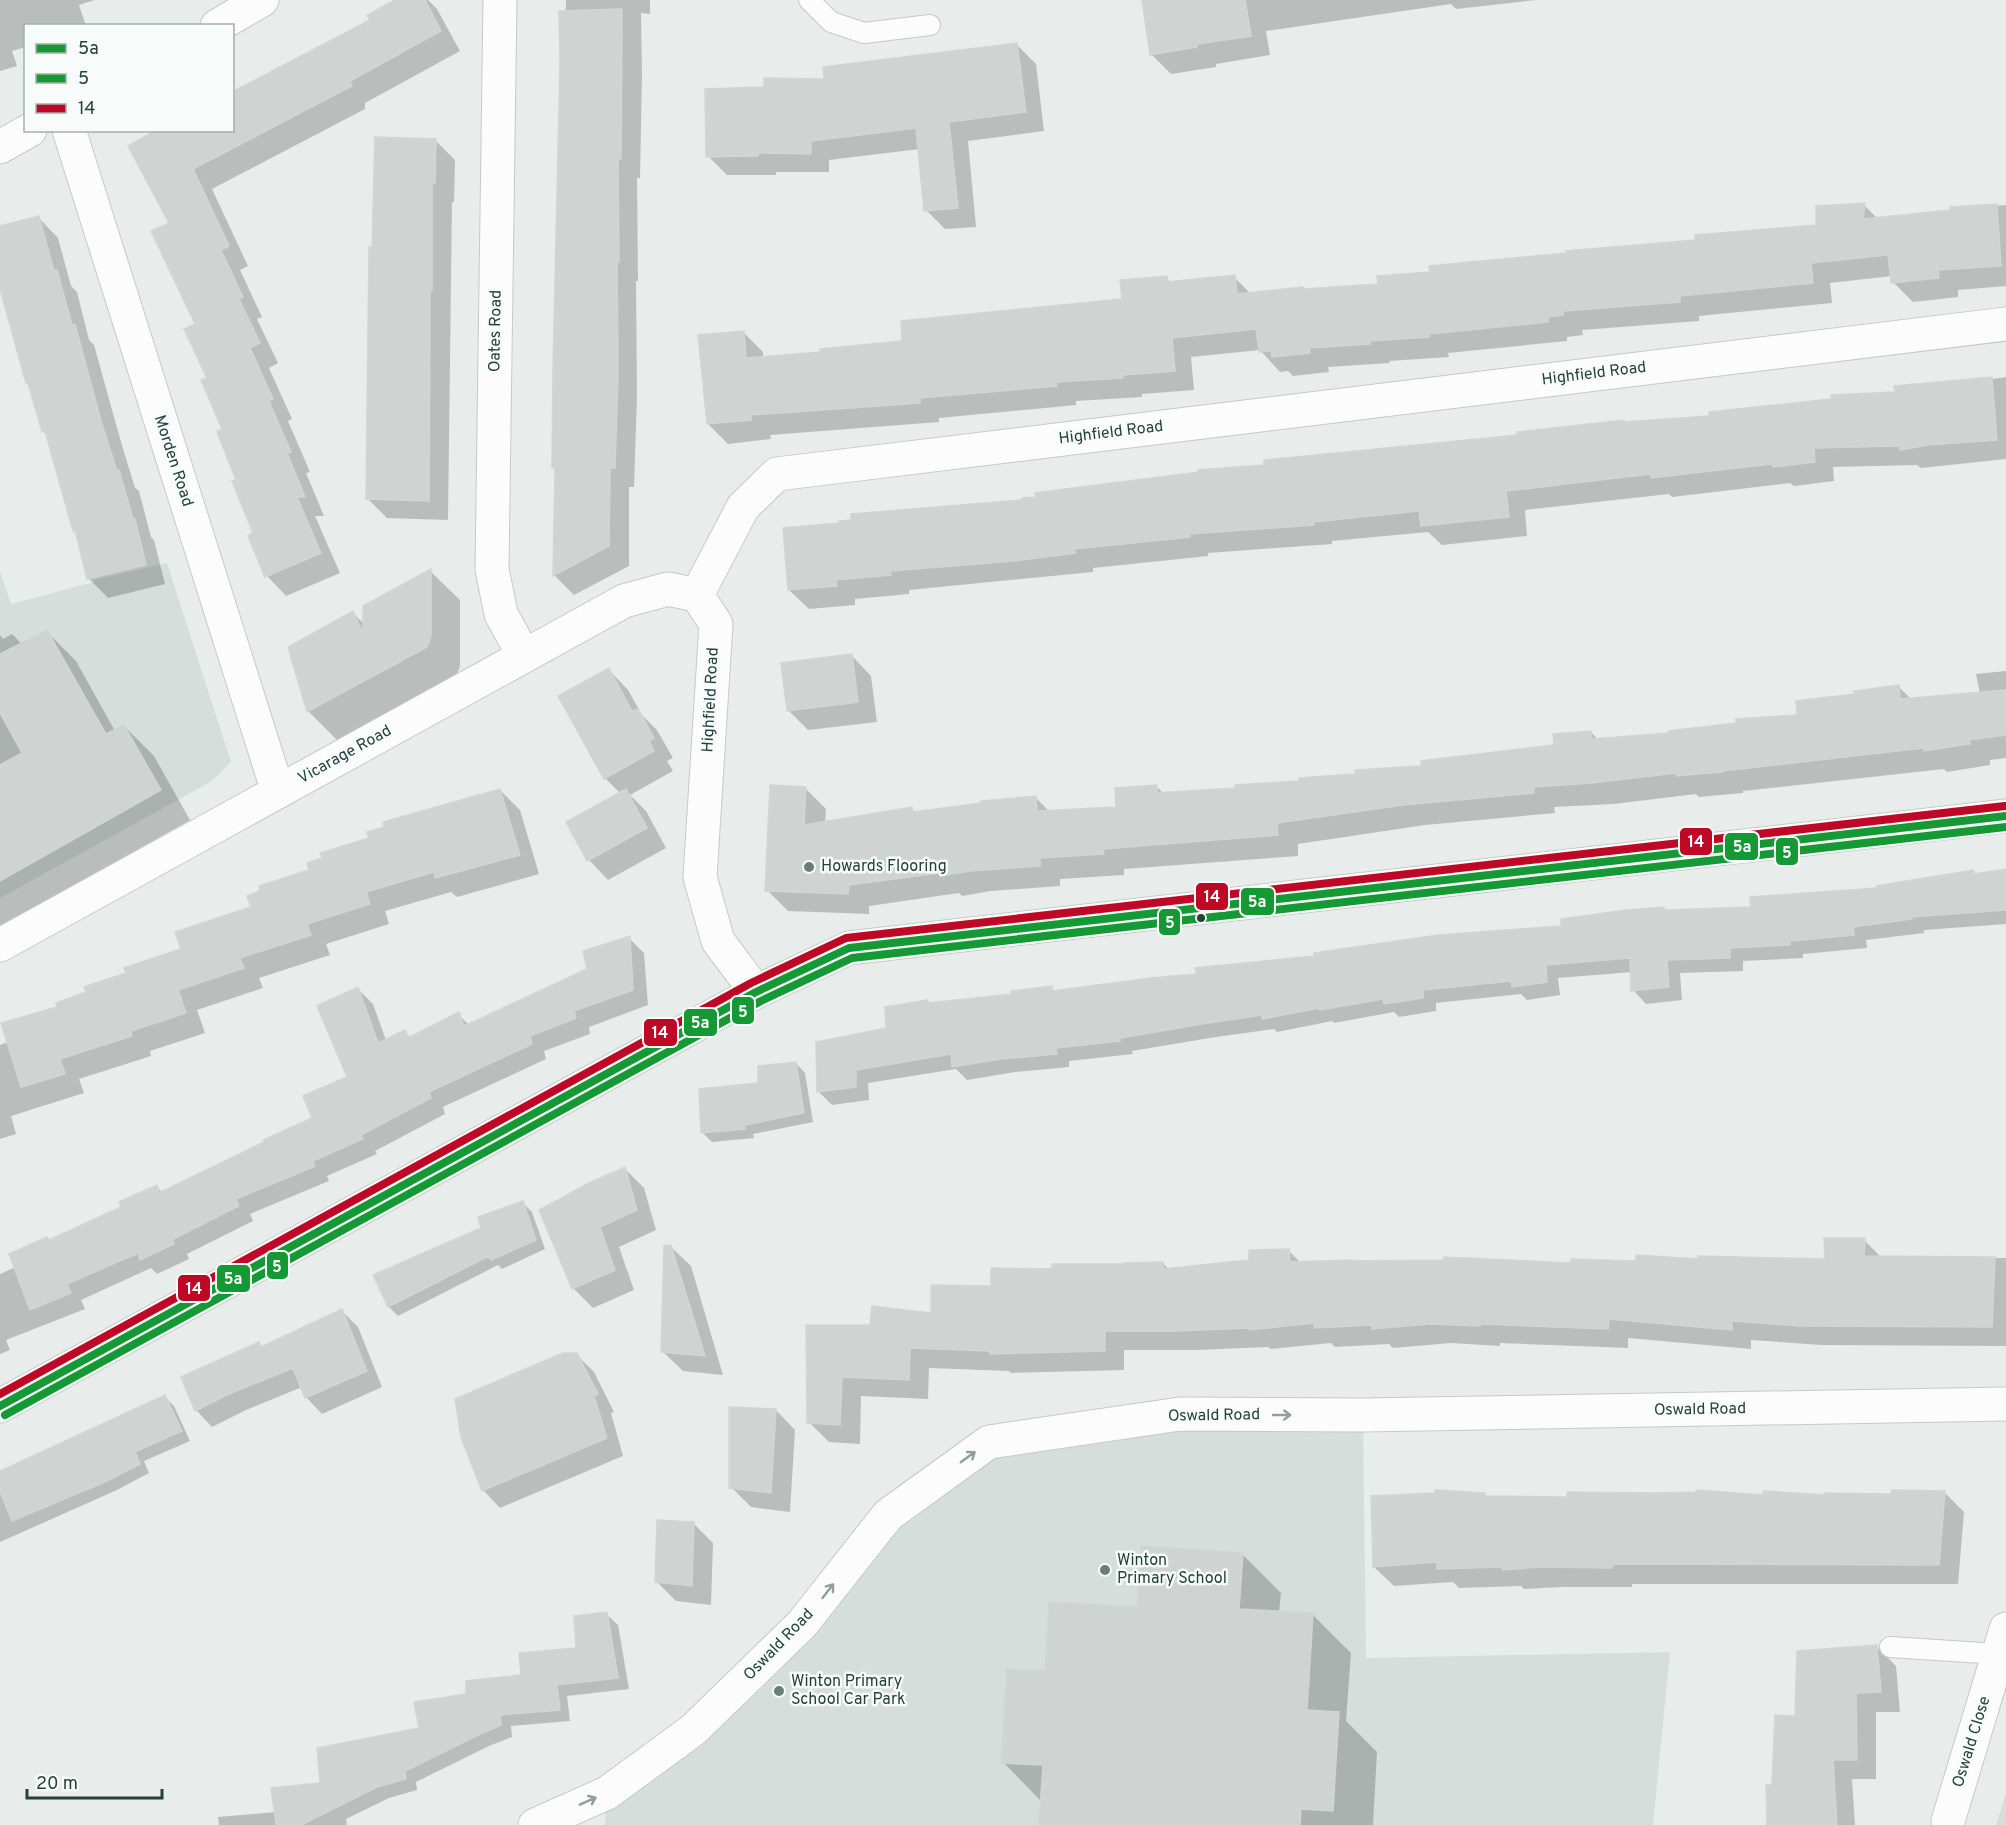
<svg xmlns="http://www.w3.org/2000/svg" width="2006" height="1825" font-family="Overpass,sans-serif">
	<style>
		.built { fill: #d6dedb }
		.shadow { fill: #0003 }
		.building { fill: #cfd4d2; stroke: #d1d6d4; stroke-width: 1.5 }
		.lines { fill: none; stroke-linecap: round; stroke-linejoin: round }
		.service-casing { stroke: #c5cac8; stroke-width: 22 }
		.minor-casing { stroke: #c5cac8; stroke-width: 35 }
		.tertiary-casing { stroke: #c5cac8; stroke-width: 35 }
		.service { stroke: #fcfcfc; stroke-width: 20 }
		.minor { stroke: #fcfcfc; stroke-width: 33 }
		.tertiary { stroke: #fcfcfc; stroke-width: 33 }
		.bus-1-casing { stroke: #f7fbf9; stroke-width: 12 }
		.bus-2-casing { stroke: #f7fbf9; stroke-width: 12 }
		.bus-3-casing { stroke: #f7fbf9; stroke-width: 12 }
		.bus-1 { stroke: #149934; stroke-width: 8 }
		.bus-2 { stroke: #149934; stroke-width: 8 }
		.bus-3 { stroke: #be0826; stroke-width: 8 }
		.oneway { stroke: #909f9b }
		.poi-dot { fill: #697e78; stroke: #f7fbf9; stroke-width: 2 }
		.bus-dot { fill: #24423a; stroke: #f7fbf9; stroke-width: 2 }
		.labels { text-anchor: middle; dominant-baseline: central; stroke-width: 5; stroke-linejoin: round; paint-order: stroke }
		.street-label { font-size: 16px; fill: #24423a; stroke: #f7fbf9 }
		.poi-label { font-size: 16px; fill: #24423a; stroke: #f7fbf9; text-anchor: start }
		.line-badge { stroke: #f7fbf9; stroke-width: 2 }
		.badge-label { font-size: 16px; text-anchor: middle; font-weight: bold; fill: #fff }
	</style>
	<rect width="100%" height="100%" fill="#e8edeb"/>
	<path class="built" d="M167 563 231 762 212 781 0 898V571L11 604 94 582V580Z
		M1363 1415 1366 1658 1670 1652 1653 1825H605L607 1793 693 1730 888 1515 989 1442Z
		M2006 1793V1825H1996Z"/>
	<path class="shadow" d="M0 0H95L79 5 86 26H26V47L12 51 17 66 0 71Z
		M398 0H428L437 9 460 51 365 103V109L212 189 248 266 240 270 262 317 257 319 278 363 269 368 292 419 288 421 310 472 306 473 324 516H315L340 573 286 596 267 576 250 537 255 534 209 378 171 223 130 147 232 130Z
		M566 0H650V14L641 13 642 75 640 178H637L638 281H636L637 395 634 487H629V566L574 595 554 575 556 469 554 467Z
		M1144 0H1536L1456 9 1451 4 1266 31 1270 55 1216 64V67L1171 74 1151 54Z
		M1017 45 1036 64 1044 131 968 141 976 227 945 229 926 210 920 149 829 160V172H776V175H727L708 156 765 88 826 80Z
		M435 140 455 160 454 202H452L448 520 387 518 367 498 374 249Z
		M1864 205 1878 219 1952 211V209L2006 205V286L1958 290V297L1913 302 1893 282 1892 276 1830 283 1832 303 1699 316V321L1582 330 1583 335 1567 337V341L1448 353 1449 357 1389 361 1390 363 1328 367 1329 372 1293 376 1288 371 1280 372 1260 350 1191 357 1194 390 1142 394V397L1076 401V405L939 418V422L770 435 771 439 728 444 708 424 743 332 763 352V358L822 353 904 343 1123 300 1166 278 1172 283 1234 277 1251 294 1379 285 1431 273 1818 227Z
		M39 218 58 238 71 286 77 292 89 340 94 345 121 442 135 488 139 491 151 537 154 540 165 584 108 598 89 579 77 532 48 436 43 431 31 386 27 383 0 283V228Z
		M2006 377V459L1921 468 1917 465 1833 467 1834 481 1794 486 1790 483 1672 497 1669 494 1525 510 1527 536 1442 545 1428 532 1332 541V544L1208 553V556L1093 568V572L909 590V594L855 599V605L809 609 789 590 841 525 1024 502 1266 466 1519 436 1623 421 1626 424 1711 417 1896 394Z
		M430 571 460 600V666L456 677 337 740 308 711 353 613 364 624Z
		M46 631 76 661 115 731 124 726 154 756 190 820 0 927V635L3 639 12 634 22 644Z
		M852 656 871 676 877 722 808 730 788 710Z
		M609 670 628 690 642 715 657 730 673 758 667 761 673 771 630 795 646 811 666 848 608 880 589 860 621 794 605 778 560 697Z
		M2006 671V758L1990 760V765L1947 772 1944 769 1743 791V793L1699 797 1696 794 1614 804 1554 807 1555 813 1425 825 1298 844V856L1124 869V875L1060 879V886L991 891 962 896 959 893 869 906V914L788 911 767 890 805 788 826 809 825 823 912 809 916 813 1036 798 1050 812 1118 808 1157 787 1164 794 1301 783 1423 767 1555 747 1591 732 1598 740 1671 735 1799 716 1857 696 1898 686 1911 699 1980 694 1976 674Z
		M500 790 520 810 539 874 457 897 451 892 385 911 389 924 326 944 330 955 259 978 263 988 197 1010 205 1033 150 1051 151 1056 79 1079 84 1093 11 1116 16 1134 0 1139V1045L8 1042 59 1008 183 950 311 871 371 839Z
		M1973 871 1976 875 2006 871V924L1924 930V933L1866 940 1867 948 1803 954V958L1743 961V971L1680 973 1682 1000 1646 1004 1633 990 1632 972 1558 978 1560 995 1527 1000 1521 994 1436 1003V1011L1399 1017 1394 1012 1334 1023 1332 1021 1277 1032 1274 1029 1216 1037 1132 1051 1133 1054 1069 1061V1067L1015 1072 967 1080 956 1069 868 1083 869 1100 832 1105 819 1092 888 1029 927 1001 930 1004 1013 995 1051 988 1056 992 1198 975 1316 957 1563 927 1663 908 1667 912 1752 908 1879 890Z
		M629 938 644 953 648 1005 589 1027 590 1034 544 1051 546 1059 443 1107 445 1114 375 1151 377 1154 327 1176 329 1181 250 1214 253 1221 187 1254 189 1259 157 1274 151 1268 81 1300 85 1309 6 1340 10 1350 0 1354V1274L16 1267 50 1241 122 1208 156 1186 163 1193 313 1119 349 1078 358 989 373 1004 386 1040 404 1032 411 1038 458 1014 469 1025 589 970Z
		M796 1063 805 1073 813 1122 753 1134 754 1138 712 1142 702 1132 760 1085Z
		M624 1168 644 1188 656 1230 619 1247 634 1290 593 1308 573 1288 541 1210Z
		M522 1202 532 1212 545 1249 502 1269 498 1265 398 1316 389 1307 483 1229Z
		M1864 1240 1882 1258H2006V1346L1822 1345 1751 1340V1349L1628 1338V1348L1500 1343V1346L1451 1343 1393 1348 1389 1344 1335 1347 1331 1343 1271 1349 1268 1347 1197 1350H1124V1370L1011 1373 1009 1371 929 1368 928 1399 861 1396 860 1444 829 1442 809 1422 872 1327 933 1315 993 1288 1054 1270 1163 1263 1169 1270 1250 1262 1288 1250 1301 1263 1573 1264 1826 1260Z
		M671 1247 691 1266 723 1375 683 1371 663 1352Z
		M342 1311 358 1327 382 1387 322 1414 306 1397 302 1387 246 1410 212 1427 196 1410 183 1378 259 1343 263 1348Z
		M576 1354 594 1372 614 1412 611 1413 623 1456 500 1508 483 1490Z
		M165 1397 174 1406 190 1441 144 1461 149 1473 117 1490 0 1542V1473Z
		M776 1410 795 1430 790 1512 751 1507 731 1487Z
		M1944 1492 1964 1512 1958 1584H1632V1587H1562L1524 1589 1521 1586 1459 1588 1453 1582 1394 1586 1374 1567 1485 1494 1488 1498 1825 1497Z
		M693 1523 713 1543 711 1605 676 1601 656 1581Z
		M1242 1554 1281 1593 1279 1612 1312 1614 1351 1653 1346 1721 1377 1752 1373 1825H1040L1042 1802 1003 1762 1047 1673 1138 1609Z
		M606 1614 618 1625 629 1689 567 1696 570 1721 511 1726 512 1737 489 1746 416 1782 417 1790 389 1798 346 1819 347 1825H219L218 1817 276 1812 322 1784 420 1729 468 1695 522 1676 578 1649Z
		M1876 1646 1896 1666 1900 1712H1876V1779H1852L1855 1825H1769L1773 1786 1796 1717Z"/>
	<path class="building" d="M395 0H425L441 31 350 81 352 86 193 169 229 246 221 250 243 297 239 299 260 343 250 348 273 399 269 401 291 452 287 453 305 497H297L321 553 265 577 248 536 253 533 232 481 236 480 217 432 222 429 201 380 207 378 184 329 195 324 151 231 169 223 128 146 156 130H232V92L370 20 367 15Z
		M1142 0H1245L1251 36 1197 44V47L1150 55Z
		M622 9 621 159H618L619 262H617L618 374 615 468H610L609 546 553 576 555 468H552L553 369 560 62 559 11Z
		M1017 43 1026 112 949 122 958 208 924 211 916 128 811 141V154L758 153V156L706 157 705 89 764 87V78L824 79 823 67Z
		M375 137 436 139 435 183H432V291H430L429 501 366 499 369 247H372Z
		M1865 203 1863 219 1950 210V207L1997 204 2001 266 1938 270 1939 278 1891 283 1888 255 1811 263 1813 283 1680 296V302L1563 311V315L1548 317V322L1429 334V337L1370 341V344L1309 348 1310 353 1272 357 1271 351 1259 352 1256 329 1172 338 1175 371 1122 375 1123 378 1056 382 1057 386 920 398V403L751 415V420L707 424 698 335 744 331 746 358 820 352V349L902 341 901 321 1122 299 1120 280 1167 276V282L1235 275 1237 294 1303 287 1304 289 1378 284 1377 276 1430 272 1429 266 1567 253 1566 251 1695 240V235L1816 225V206Z
		M39 216 54 271 57 270 72 325 75 324 101 421 117 471 119 470 133 519H135L146 565 87 579 75 530 73 531 45 431 42 432 28 383H26L0 289V226Z
		M1992 377 1997 440 1928 445 1900 450 1899 446 1814 448 1815 462 1773 467 1772 464 1651 478V474L1506 491 1509 517 1421 526 1419 511 1313 522 1314 525 1189 534 1190 537 1074 549 1075 553 1014 561 890 571 891 575 836 580 837 586 788 590 783 528 839 523V521L851 520V514L1022 500V498L1036 497 1035 493 1199 472 1198 470 1264 465V460L1518 435 1517 432 1624 420V422L1709 416V412L1831 399V395L1895 392 1894 386Z
		M431 569V636L427 647 307 712 288 647 353 611 363 633V606Z
		M47 630 106 734 124 725 161 790 0 881V765L22 753 0 713V654Z
		M852 654 858 702 787 711 781 663Z
		M609 668 632 711 638 709 654 738 649 741 654 751 604 779 558 696Z
		M1899 685 1900 699 2006 690V735L1969 740 1970 744 1924 751V748L1722 771 1723 772 1676 776V773L1592 783 1534 787V793L1403 805 1277 823 1278 835 1103 849 1104 854 1040 858V866L970 871 940 876 939 873 849 885 848 894 765 891 770 785 806 787 804 825 912 807 913 812 981 803V801L1036 796 1037 811 1116 807 1115 788 1157 785V793L1235 788V785L1299 781V778L1355 774V770L1421 766V761L1554 745 1553 734 1591 731 1592 739 1669 733V731L1736 723V719L1797 715 1796 701 1855 694 1854 691Z
		M500 789 520 855 435 878 434 872 366 892 370 904 307 924 311 935 240 958 244 968 178 990 186 1013 131 1031 132 1036 60 1059 65 1074 21 1087 1 1023 57 1007 56 1003 86 992 84 987 126 973 124 968 181 949 175 932 251 907 247 896 260 891 259 886 309 870 307 863 322 858 320 853 369 838 367 832 384 827 383 822Z
		M626 789 647 828 587 861 566 822Z
		M2006 869V910L1911 917 1912 919 1853 927 1854 935 1790 941V945L1730 948V958L1667 960 1669 987 1631 991 1630 958 1546 965 1547 982 1512 987 1511 981 1423 990V998L1384 1004 1383 999 1319 1010V1008L1262 1019V1015L1202 1024 1120 1038V1041L1056 1048 1057 1054 1001 1059 952 1067 951 1054 856 1070V1087L817 1092 816 1042 886 1028 885 1007 928 1000V1003L1012 994 1011 991 1052 986V991L1151 978 1196 974 1195 968 1314 956V953L1439 935 1561 926V919L1627 910 1664 907V910L1751 907 1750 897 1877 888V886L1973 870 1974 874Z
		M630 936 633 990 574 1011 576 1018 530 1036 532 1044 429 1092 431 1098 361 1135 363 1139 313 1161 315 1166 236 1199 239 1206 173 1239 174 1244 140 1260 138 1253 67 1284 71 1293 30 1310 9 1254 47 1237 49 1240 121 1207 119 1202 157 1185 159 1193 264 1142 263 1140 312 1118 303 1096 347 1077 317 1006 358 987 378 1043 405 1030 408 1038 459 1012 464 1026 587 969 583 951Z
		M796 1062 804 1113 745 1125V1129L701 1133 699 1089 758 1083V1066Z
		M625 1167 637 1210 600 1227 615 1270 572 1289 539 1210 589 1183Z
		M523 1201 536 1240 491 1260 489 1256 388 1307 373 1275 481 1228 478 1217Z
		M1824 1238H1865L1864 1256 1995 1257 1992 1327 1801 1326 1732 1321V1330L1609 1319 1608 1329 1481 1324 1480 1326 1430 1324 1372 1329V1325L1314 1328V1323L1249 1330V1328L1176 1331H1105V1351L990 1354V1351L910 1348 909 1380 842 1377 840 1425 807 1423 806 1325H870L872 1306 931 1313V1285L991 1286V1268L1052 1269V1264H1124V1263L1163 1262V1269L1249 1260V1250L1289 1249 1290 1262 1352 1260V1261L1443 1260 1444 1257 1571 1263V1259L1636 1261V1255L1698 1259V1256L1825 1259Z
		M671 1245 705 1356 661 1352 664 1246Z
		M342 1309 367 1371 305 1398 293 1368 229 1394 195 1411 181 1377 259 1342 261 1347Z
		M563 1353H577L598 1394 594 1396 607 1438 482 1491 461 1437 455 1399Z
		M165 1395 182 1431 135 1452 140 1464 107 1481 12 1521 0 1491V1471Z
		M729 1407 776 1409 771 1493 729 1488Z
		M1435 1490 1485 1493V1496L1567 1497V1492L1654 1493 1696 1492V1490L1763 1495V1491L1824 1495V1493L1891 1494 1892 1490 1945 1491 1939 1565 1613 1564 1612 1568 1541 1567 1503 1570 1502 1567 1437 1569V1562L1373 1567 1371 1496 1435 1493Z
		M657 1520 694 1522 692 1586 655 1582Z
		M1141 1546 1243 1553 1239 1609 1313 1613 1307 1710 1339 1712 1333 1811 1301 1809 1300 1825H1039L1043 1765 1001 1763 1007 1669 1045 1671 1049 1602 1137 1607Z
		M607 1612 618 1678 557 1685 560 1710 500 1715 501 1725 478 1735 405 1771 406 1779 377 1787 301 1825H276L271 1788 320 1783 317 1748 419 1728 414 1702 466 1694V1681L521 1675 519 1653 576 1648 574 1616Z
		M1877 1645 1881 1692 1856 1693 1857 1760H1833L1837 1825H1767L1766 1785H1772L1775 1715 1795 1716 1797 1651Z"/>
	<g class="lines">
		<defs>
			<path id="service" d="M809 0 831 22 864 33 930 25
				M1890 1647 1998 1654"/>
			<path id="minor" d="M500 0 492 569 501 614 524 656
				M69 130 278 792
				M0 945 624 601 668 589 697 595
				M756 992 718 941 700 877 716 624 697 595 743 507 777 474 2006 324
				M1948 1821 2006 1629
				M535 1825 607 1793 693 1730 802 1624 888 1515 989 1442 1180 1414 1363 1415 2006 1404"/>
			<path id="tertiary" d="M217 26 262 0
				M0 147 30 130
				M0 1406 756 992 849 948 2006 816"/>
		</defs>
		<use href="#service" class="service-casing"/>
		<use href="#minor" class="minor-casing"/>
		<use href="#tertiary" class="tertiary-casing"/>
		<use href="#service" class="service"/>
		<use href="#minor" class="minor"/>
		<use href="#tertiary" class="tertiary"/>
		<defs>
			<path id="bus-1" d="M0 1406 756 992 849 948 2006 816"/>
			<path id="bus-2" d="M5 1415 761 1001 852 958 2006 827"/>
			<path id="bus-3" d="M0 1394 751 983 846 938 2005 806"/>
		</defs>
		<use href="#bus-1" class="bus-1-casing"/>
		<use href="#bus-2" class="bus-2-casing"/>
		<use href="#bus-3" class="bus-3-casing"/>
		<use href="#bus-1" class="bus-1"/>
		<use href="#bus-2" class="bus-2"/>
		<use href="#bus-3" class="bus-3"/>
	</g>
	<defs><path id="oneway-shaft" d="M-6 0H5M1.5-3L5.5 0L1.5 3" fill="none" stroke-width="1.6" stroke-linecap="round" stroke-linejoin="round" transform="scale(1.5)"/></defs>
	<g class="oneway">
		<use href="#oneway-shaft" transform="translate(1282 1415)"/>
		<use href="#oneway-shaft" transform="translate(968 1457) rotate(-36)"/>
		<use href="#oneway-shaft" transform="translate(828 1591) rotate(-52)"/>
		<use href="#oneway-shaft" transform="translate(588 1801) rotate(-24)"/>
	</g>
	<g class="poi-dot">
		<circle cx="809" cy="867" r="6"/>
		<circle cx="1105" cy="1570" r="6"/>
		<circle cx="779" cy="1691" r="6"/>
	</g>
	<circle class="bus-dot" cx="1201" cy="918" r="5"/>
	<g class="labels">
		<g class="street-label">
			<text transform="translate(496 331) rotate(-89)">Oates Road</text>
			<text transform="translate(1594 374) rotate(-7)">Highfield Road</text>
			<text transform="translate(1111 433) rotate(-7)">Highfield Road</text>
			<text transform="translate(173 461) rotate(72)">Morden Road</text>
			<text transform="translate(711 700) rotate(-87)">Highfield Road</text>
			<text transform="translate(345 755) rotate(-29)">Vicarage Road</text>
			<text transform="translate(1700 1410) rotate(-1)">Oswald Road</text>
			<text transform="translate(1214 1416) rotate(-1)">Oswald Road</text>
			<text transform="translate(779 1645) rotate(-46)">Oswald Road</text>
			<text transform="translate(1972 1742) rotate(-73)">Oswald Close</text>
		</g>
		<g class="poi-label">
			<text x="821" y="867">Howards Flooring</text>
			<text x="1117" y="1561">Winton<tspan x="1117" dy="18">Primary School</tspan></text>
			<text x="791" y="1682">Winton Primary<tspan x="791" dy="18">School Car Park</tspan></text>
		</g>
	</g>
	<g class="line-badge">
		<rect x="1679" y="827" width="34" height="29" rx="6" fill="#be0826"/>
		<rect x="1724" y="832" width="35" height="29" rx="6" fill="#149934"/>
		<rect x="1775" y="837" width="24" height="29" rx="6" fill="#149934"/>
		<rect x="1195" y="882" width="34" height="29" rx="6" fill="#be0826"/>
		<rect x="1240" y="887" width="35" height="29" rx="6" fill="#149934"/>
		<rect x="1158" y="908" width="23" height="28" rx="6" fill="#149934"/>
		<rect x="731" y="996" width="24" height="29" rx="6" fill="#149934"/>
		<rect x="683" y="1008" width="35" height="29" rx="6" fill="#149934"/>
		<rect x="643" y="1018" width="35" height="29" rx="6" fill="#be0826"/>
		<rect x="266" y="1251" width="23" height="29" rx="6" fill="#149934"/>
		<rect x="216" y="1264" width="35" height="29" rx="6" fill="#149934"/>
		<rect x="177" y="1274" width="34" height="28" rx="6" fill="#be0826"/>
	</g>
	<g class="badge-label">
		<text x="1696" y="847">14</text>
		<text x="1742" y="852">5a</text>
		<text x="1787" y="858">5</text>
		<text x="1212" y="902">14</text>
		<text x="1257" y="907">5a</text>
		<text x="1170" y="928">5</text>
		<text x="743" y="1017">5</text>
		<text x="700" y="1028">5a</text>
		<text x="660" y="1038">14</text>
		<text x="277" y="1272">5</text>
		<text x="233" y="1284">5a</text>
		<text x="194" y="1294">14</text>
	</g>
	<rect x="24" y="24" width="210" height="108" fill="#f7fbf9" stroke="#a3b1ad" stroke-width="1.5"/>
	<rect x="36" y="44" width="30" height="9" fill="#149934" stroke="#a3b1ad" stroke-width="1.5"/>
	<text x="78" y="54" font-size="18" fill="#24423a">5a</text>
	<rect x="36" y="74" width="30" height="9" fill="#149934" stroke="#a3b1ad" stroke-width="1.5"/>
	<text x="78" y="84" font-size="18" fill="#24423a">5</text>
	<rect x="36" y="104" width="30" height="9" fill="#be0826" stroke="#a3b1ad" stroke-width="1.5"/>
	<text x="78" y="114" font-size="18" fill="#24423a">14</text>
	<path d="M27 1789v9h135v-9" fill="none" stroke="#24423a" stroke-width="3"/>
	<text x="36" y="1789" font-size="18" fill="#24423a" stroke="#f7fbf9" stroke-width="4.5" paint-order="stroke">20 m</text>
</svg>
